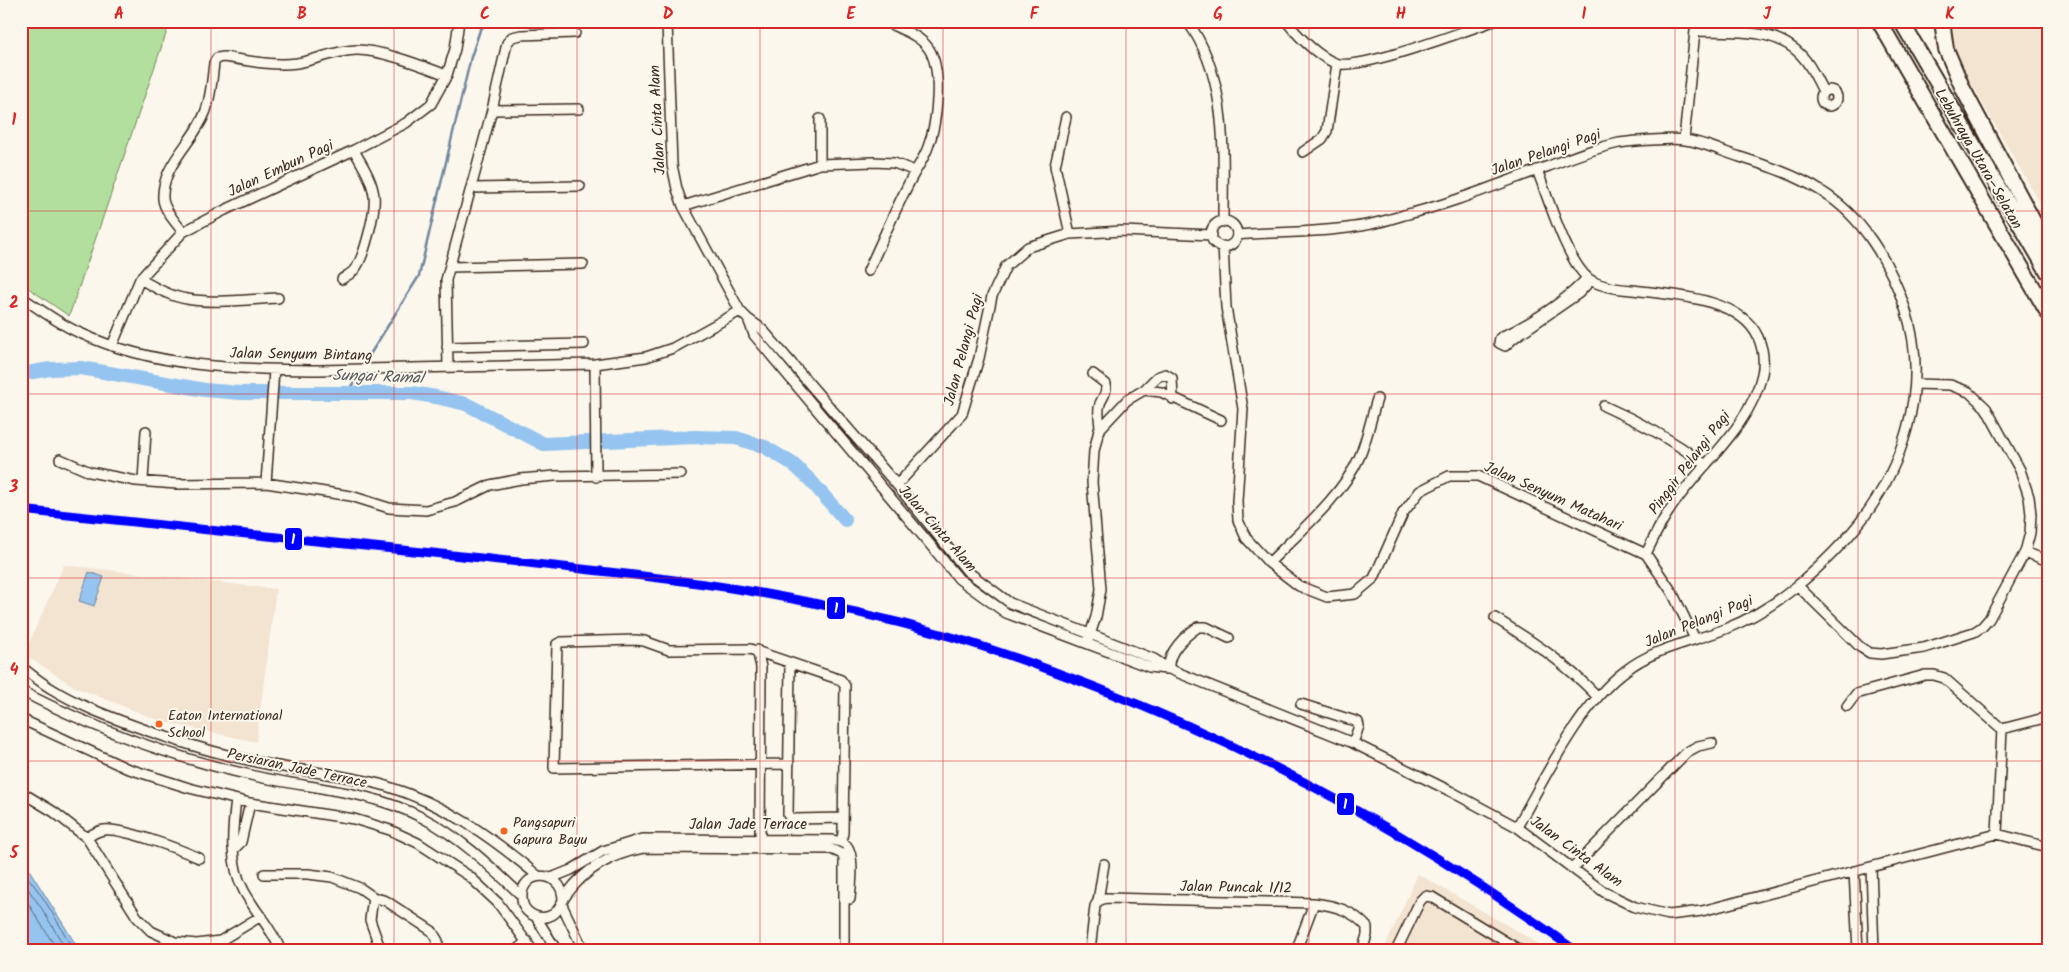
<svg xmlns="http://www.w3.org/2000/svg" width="2069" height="972" font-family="Kalam,sans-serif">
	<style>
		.built { fill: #f3e3d1 }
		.green { fill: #b2df9d; stroke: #76845e }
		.water { fill: #95c4f0; stroke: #71869c }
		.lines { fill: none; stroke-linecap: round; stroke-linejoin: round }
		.shore { stroke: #5f6872; stroke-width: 1 }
		.stream { stroke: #71869c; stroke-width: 2.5 }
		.river { stroke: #95c4f0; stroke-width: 14 }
		.minor-casing { stroke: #3b2a1e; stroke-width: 12 }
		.highway-casing { stroke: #3b2a1e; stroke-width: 18 }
		.minor { stroke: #fbf7ec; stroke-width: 9 }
		.highway { stroke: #fbf7ec; stroke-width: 14 }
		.rail-1-casing { stroke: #fbf7ec; stroke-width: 12 }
		.rail-1 { stroke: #00f; stroke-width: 9 }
		.grid { fill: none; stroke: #d62828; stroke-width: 1; stroke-opacity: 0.55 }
		.bus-dot { fill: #f26522; stroke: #fbf7ec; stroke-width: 2 }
		.labels { text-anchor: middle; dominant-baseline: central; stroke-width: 4; stroke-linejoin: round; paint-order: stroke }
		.bus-label { font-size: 14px; fill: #3b2a1e; stroke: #fbf7ec; text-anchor: start }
		.street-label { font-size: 15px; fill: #3b2a1e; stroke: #fbf7ec }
		.water-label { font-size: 16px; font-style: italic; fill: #56585d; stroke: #fbf7ec }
		.line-badge { stroke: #fbf7ec; stroke-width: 2 }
		.badge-label { font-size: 14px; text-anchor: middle; font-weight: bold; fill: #fff }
		.neatline { fill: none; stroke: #d62828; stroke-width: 2 }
		.grid-label { font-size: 16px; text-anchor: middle; font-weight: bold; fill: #d62828 }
	</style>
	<rect width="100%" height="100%" fill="#fbf7ec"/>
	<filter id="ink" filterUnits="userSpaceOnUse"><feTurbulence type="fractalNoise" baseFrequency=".02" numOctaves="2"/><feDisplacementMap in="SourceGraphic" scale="10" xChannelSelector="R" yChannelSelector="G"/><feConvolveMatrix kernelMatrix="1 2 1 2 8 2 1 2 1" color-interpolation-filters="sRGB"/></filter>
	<g filter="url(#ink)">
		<path class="built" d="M1935 21H2048V217Z
			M64 565 276 589 256 742 160 721 75 687 24 654Z
			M1418 874 1529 938 1546 951H1383Z"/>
		<path class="green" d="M26 21H174L168 28 69 316 21 283V44Z"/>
		<path class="water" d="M89 572 104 577 94 606 79 601Z
			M21 867 30 871 80 951H21Z"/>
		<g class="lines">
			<path class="shore" d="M21 872C35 879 65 935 74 951
				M21 879 42 909 67 951
				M21 892 58 951"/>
			<path class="stream" d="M364 364 419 276 471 57 480 30 489 21
				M347 393 357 377"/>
			<path class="river" d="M21 374 50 369 81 368 205 390 240 393H412L436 397 466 404 544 444 694 437 736 438 765 447 793 464 811 481 845 520"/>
			<defs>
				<path id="minor" d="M667 21 672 165 677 189 683 206 740 311 748 319 762 329 897 485 967 571 1010 603 1154 659 1169 669 1353 743 1450 791 1517 827 1604 892 1635 907 1669 915 1702 911 1997 834 2048 847
					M1187 21C1229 77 1223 155 1223 222
					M1286 21C1299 37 1316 55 1335 63 1358 72 1466 30 1494 21
					M1696 31C1731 32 1775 27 1801 55 1811 65 1817 80 1823 91
					M1821 98a8 8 0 1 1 16 0a8 8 0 1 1-16 0Z
					M492 110 579 109
					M1066 117 1055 166 1070 234
					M820 119V164
					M1684 139 1696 21
					M1303 152 1322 139 1327 131 1337 64
					M1537 170C1548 197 1567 262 1589 279 1600 287 1619 289 1632 290 1671 295 1740 297 1758 337 1763 349 1765 361 1762 374 1750 429 1698 466 1669 511 1660 524 1653 539 1646 554
					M473 188 580 186
					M683 206 820 164 873 162 894 163 915 171
					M1211 234a13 13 0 1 1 26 0a13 13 0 1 1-26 0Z
					M183 232C176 223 164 210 163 199 161 165 194 142 205 113 211 98 212 79 214 63L217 58 224 57C248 61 273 66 297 63 317 60 336 50 357 50 382 50 422 66 447 75
					M1237 235C1276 232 1316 233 1354 227 1371 225 1388 220 1404 215 1454 203 1501 183 1549 166 1572 157 1595 148 1619 143 1633 141 1671 138 1685 140 1703 142 1723 152 1740 157 1768 166 1796 175 1821 191 1862 216 1890 263 1905 308 1932 388 1902 476 1847 538 1812 576 1774 610 1725 629 1690 643 1656 647 1625 671 1579 706 1546 776 1517 827
					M1223 246 1226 307 1243 409 1237 501 1238 520 1246 538 1269 563 1299 586 1327 597 1355 594 1374 578 1403 513 1420 491 1449 476H1478L1646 554 1672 592 1695 639
					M450 267 583 264
					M868 271C882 241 895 210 910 181 916 169 924 159 928 147 937 124 943 71 929 49 919 34 899 29 884 21
					M1587 278C1567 300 1540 317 1514 331 1509 334 1504 334 1500 338L1499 343 1505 346 1515 337 1579 293 1591 280
					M140 279C154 287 171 297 187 299 214 304 250 299 278 298
					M342 279C346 276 351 274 354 270 364 260 376 210 374 196 372 179 362 165 354 150
					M21 297C40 309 59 324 80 333 155 368 238 369 319 370L595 364
					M748 319 754 335 959 579 1006 613 1149 667 1166 669
					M112 346 140 279 183 232 225 210 354 150 406 123 431 104 447 75 455 49 459 21
					M447 347 584 344
					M448 367 446 280 492 110 507 43 512 37 521 35 575 33
					M1093 374 1106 384C1107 398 1100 397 1099 408 1098 415 1100 422 1100 430
					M1144 390 1157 377 1165 374 1172 378 1173 399
					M1604 406C1641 422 1674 441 1706 465
					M60 459 90 472 136 481 177 484 266 483 351 496 389 508 426 510 455 502 490 485 521 479 555 476 681 474
					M596 477 595 364 646 357 673 348 740 311
					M143 481 146 431
					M266 483 274 370
					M897 485 962 414 979 358 992 296 1006 266 1028 247 1070 234 1123 231 1212 235
					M2025 552 2048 561
					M1269 563C1298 533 1342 496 1359 458 1367 440 1371 418 1377 399
					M1798 586 1860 647 1870 653 1881 654 1924 648 1974 632 1982 627 1989 619 2025 552 2030 533 2031 514 2029 497 2020 470 1986 408 1969 392 1950 385 1915 384
					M1495 618C1535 643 1564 662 1597 696
					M1088 640 1096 617 1101 589 1092 482 1094 451 1099 430 1127 400 1144 390 1161 392 1221 420
					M757 650 761 667 760 839 762 843
					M790 663 788 815 790 818 795 819 843 818
					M21 667C31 674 41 683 52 689 76 704 105 715 132 725 175 741 217 754 262 763 303 772 345 774 386 786 447 805 490 836 538 876
					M1169 669C1167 652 1185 636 1198 627H1206L1229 638
					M21 691C97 730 176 759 259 777 314 789 372 791 423 818 460 837 491 867 521 895
					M1301 704 1358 722 1359 726 1353 743
					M1847 706 1856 694 1925 675H1934L1944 678 2002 729
					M21 719 126 768 189 788 250 803 354 819 390 830 418 843 469 876 498 903 533 951
					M789 764 554 768 557 644 561 642 636 640 644 641 669 650 750 649 841 680 845 686 843 833 841 842
					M21 792 54 812 87 838 137 917 151 931 175 942 197 944 220 941 261 916
					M236 800C232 830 229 864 244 891 256 913 271 927 281 951
					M1997 834 2002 729 2048 717
					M87 838C92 834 97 831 104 830 123 828 179 849 199 858
					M234 849 241 842 250 803
					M1871 867 1874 951
					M1573 868 1687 752 1698 746 1712 743
					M1854 871 1858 951
					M264 874H308L332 877 360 888 373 897 386 901 432 931 438 941 436 946 430 951
					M551 878 571 870 603 851 642 839 832 840C837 841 843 842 847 846 855 855 851 887 850 899
					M373 897 370 920 381 951
					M563 899C562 868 520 870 522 898 522 913 539 922 552 915 561 910 561 901 567 894 586 868 612 854 643 848L831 849 842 854 844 859V951
					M1098 901 1106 898 1314 903C1336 906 1352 910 1367 927V935L1362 951
					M562 905 584 951
					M536 917 557 951
					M515 951 527 941
					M1090 951 1095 906 1098 901 1104 864
					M1296 951 1314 903
					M1396 951 1420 901 1425 896 1432 897 1521 951"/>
				<path id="highway" d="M1879 21 2048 313
					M1901 21 2048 272
					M1942 21 1946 49 1963 89 2048 249"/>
			</defs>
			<use href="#minor" class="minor-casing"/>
			<use href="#highway" class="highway-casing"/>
			<use href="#minor" class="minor"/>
			<use href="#highway" class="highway"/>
			<defs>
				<path id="rail-1" d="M21 510C174 527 328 542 481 558 560 567 640 574 718 586 797 598 876 615 952 637 1002 652 1051 670 1100 689 1274 757 1424 842 1576 951"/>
			</defs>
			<use href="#rail-1" class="rail-1-casing"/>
			<use href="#rail-1" class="rail-1"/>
		</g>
	</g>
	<path class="grid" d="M211 21V951M394 21V951M577 21V951M760 21V951M943 21V951M1126 21V951M1309 21V951M1492 21V951M1675 21V951M1858 21V951M21 211H2048M21 394H2048M21 578H2048M21 761H2048"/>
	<g class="bus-dot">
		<circle cx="159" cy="724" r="4.5"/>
		<circle cx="504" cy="831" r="4.5"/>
	</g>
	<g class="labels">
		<g class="bus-label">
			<text x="168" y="716">Eaton International<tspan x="168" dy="17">School</tspan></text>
			<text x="513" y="823">Pangsapuri<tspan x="513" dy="17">Gapura Bayu</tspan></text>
		</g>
		<g class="street-label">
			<text transform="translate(658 120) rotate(-93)">Jalan Cinta Alam</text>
			<text transform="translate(1546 153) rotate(-19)">Jalan Pelangi Pagi</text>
			<text transform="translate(1978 159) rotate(60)">Lebuhraya Utara–Selatan</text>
			<text transform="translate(281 169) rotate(-25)">Jalan Embun Pagi</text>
			<text transform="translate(964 350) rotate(-75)">Jalan Pelangi Pagi</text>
			<text transform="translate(301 355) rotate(1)">Jalan Senyum Bintang</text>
			<text transform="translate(1690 463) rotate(-53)">Pinggir Pelangi Pagi</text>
			<text transform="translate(1553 497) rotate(24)">Jalan Senyum Matahari</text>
			<text transform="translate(937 529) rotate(49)">Jalan Cinta Alam</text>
			<text transform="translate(1699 622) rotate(-22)">Jalan Pelangi Pagi</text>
			<text transform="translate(297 769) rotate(12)">Persiaran Jade Terrace</text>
			<text x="748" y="825">Jalan Jade Terrace</text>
			<text transform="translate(1576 852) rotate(36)">Jalan Cinta Alam</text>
			<text transform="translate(1236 888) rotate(1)">Jalan Puncak 1/12</text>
		</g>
		<g class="water-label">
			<text transform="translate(378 377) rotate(2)">Sungai Ramal</text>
		</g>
	</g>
	<g class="line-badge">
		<rect x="284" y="527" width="19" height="24" rx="5" fill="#00f"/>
		<rect x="826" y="596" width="20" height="24" rx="5" fill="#00f"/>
		<rect x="1336" y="792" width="19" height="24" rx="5" fill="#00f"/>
	</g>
	<g class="badge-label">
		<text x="293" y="544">1</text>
		<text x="836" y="613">1</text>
		<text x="1345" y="809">1</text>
	</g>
	<rect width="2069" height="972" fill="none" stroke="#fbf7ec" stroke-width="55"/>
	<rect x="28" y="28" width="2014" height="916" class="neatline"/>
	<g class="grid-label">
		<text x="119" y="19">A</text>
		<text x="302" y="19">B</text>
		<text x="485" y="19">C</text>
		<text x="668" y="19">D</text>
		<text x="851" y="19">E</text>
		<text x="1034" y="19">F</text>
		<text x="1218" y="19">G</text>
		<text x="1401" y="19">H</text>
		<text x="1584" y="19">I</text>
		<text x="1767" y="19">J</text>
		<text x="1950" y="19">K</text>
		<text x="14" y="125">1</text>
		<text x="14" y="308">2</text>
		<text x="14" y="492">3</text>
		<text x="14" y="675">4</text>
		<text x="14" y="858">5</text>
	</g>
</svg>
